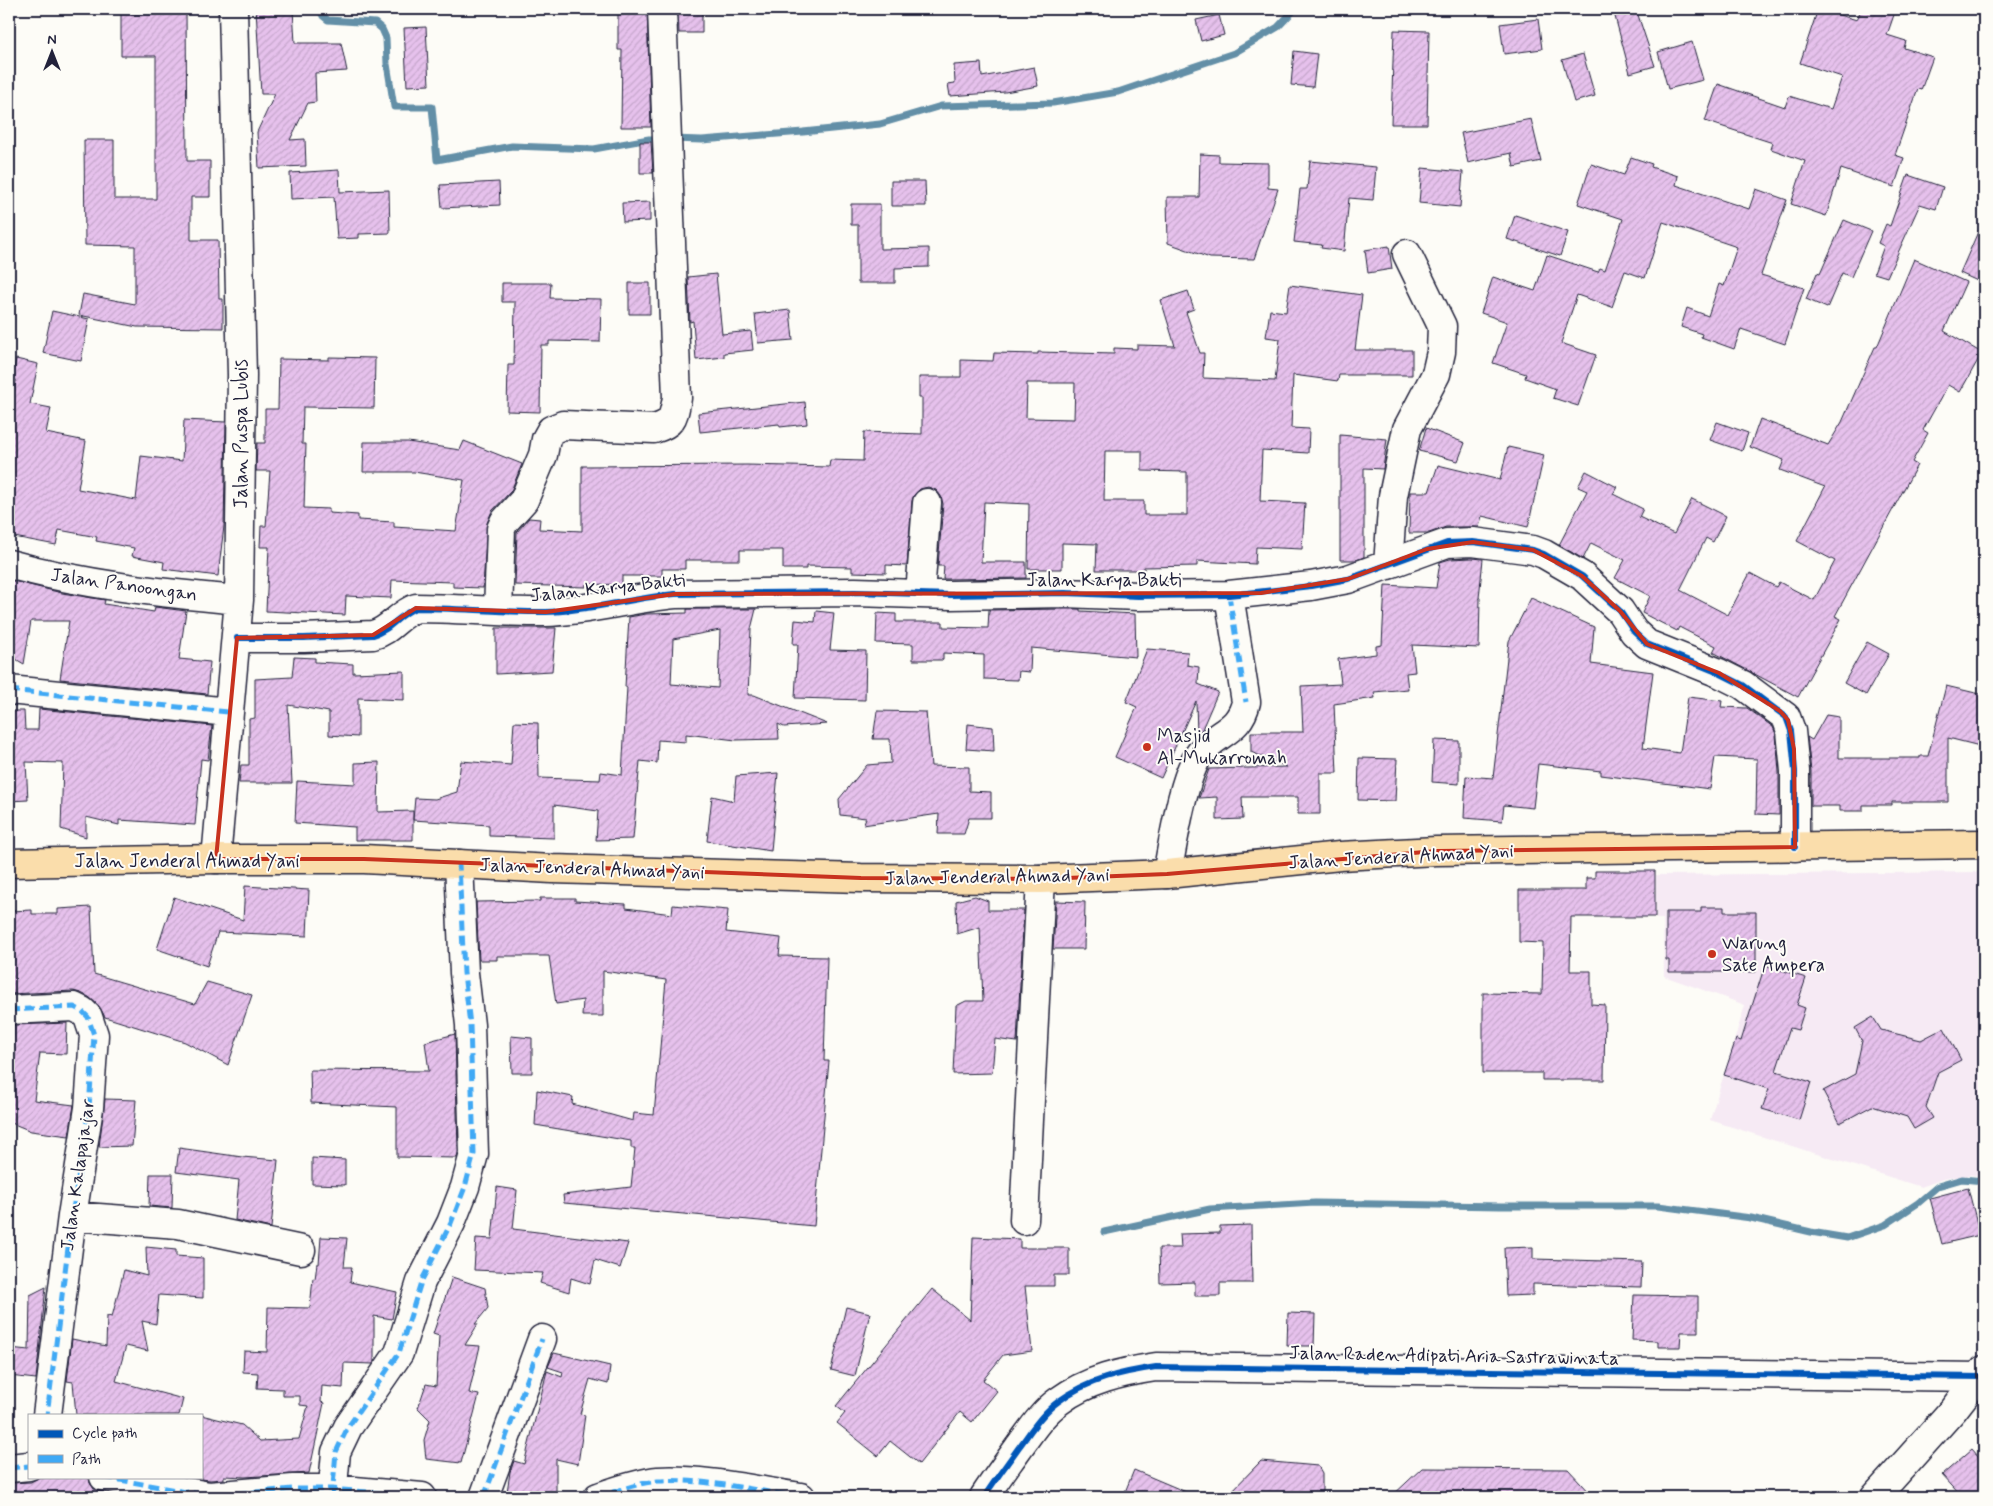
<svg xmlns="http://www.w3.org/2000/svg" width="1993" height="1506" font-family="Mynerve,sans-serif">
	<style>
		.built { fill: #f6eaf4 }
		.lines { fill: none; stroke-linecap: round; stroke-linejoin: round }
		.stream { stroke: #638fa7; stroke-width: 7 }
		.building { fill: url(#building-hatch); stroke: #22223b; fill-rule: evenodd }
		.street-casing { stroke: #22223b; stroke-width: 31 }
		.secondary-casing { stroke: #22223b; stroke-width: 31 }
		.highway-casing { stroke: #22223b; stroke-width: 31 }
		.street { stroke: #fdfcf7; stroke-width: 28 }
		.secondary { stroke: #fdfcf7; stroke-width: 28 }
		.highway { stroke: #faddab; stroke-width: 28 }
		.quiet { stroke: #3fa9f5; stroke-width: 5; stroke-dasharray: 10 5; stroke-linecap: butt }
		.cycleway-casing { stroke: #fdfcf7; stroke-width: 9 }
		.cycleway { stroke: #0057b8; stroke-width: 6 }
		.marked { fill: none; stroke: #c8321e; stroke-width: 4; stroke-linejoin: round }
		.poi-dot { fill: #c8321e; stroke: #fdfcf7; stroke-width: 2 }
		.labels { text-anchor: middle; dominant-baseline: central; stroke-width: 4; stroke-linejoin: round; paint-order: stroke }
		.street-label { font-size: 19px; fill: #22223b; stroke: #fdfcf7 }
		.poi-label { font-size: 19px; fill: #22223b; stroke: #fdfcf7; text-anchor: start }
	</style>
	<defs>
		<pattern id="building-hatch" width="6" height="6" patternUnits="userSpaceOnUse" patternTransform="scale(1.25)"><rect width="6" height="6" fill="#e6c1ec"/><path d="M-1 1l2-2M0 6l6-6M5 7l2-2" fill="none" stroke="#c5a6cb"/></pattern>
	</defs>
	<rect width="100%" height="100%" fill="#fdfcf7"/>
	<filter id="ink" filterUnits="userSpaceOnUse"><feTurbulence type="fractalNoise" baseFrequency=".02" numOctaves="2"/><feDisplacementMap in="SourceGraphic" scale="10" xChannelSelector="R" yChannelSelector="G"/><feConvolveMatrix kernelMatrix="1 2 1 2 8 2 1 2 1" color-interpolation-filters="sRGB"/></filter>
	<g filter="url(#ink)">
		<path class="built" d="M1984 872V1176L1970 1175 1943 1179 1921 1187 1710 1120 1745 1005 1664 976 1663 919H1656V875Z"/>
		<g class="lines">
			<path class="stream" d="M320 9 323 16 328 20 375 23 382 29 386 38 387 64 394 107H432L437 160 512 146 594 149 649 139H661
				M672 139 702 140 803 132 880 124 941 106 1053 103 1118 92 1234 53 1278 27 1295 9
				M1104 1232 1210 1209 1315 1203 1501 1206H1658L1751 1218 1811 1232 1847 1238 1885 1225 1918 1203 1938 1186 1962 1179 1984 1181"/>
		</g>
		<path class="building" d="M155 9H186L187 161H210V197H191V240H218L219 299H223V328L137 327 79 315 83 294 135 304V246L85 245 84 140H114V199H156V56H121V14H155Z
			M256 9H293L295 43H341L347 71 315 73 316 102 308 103 290 140 305 139 306 166 259 168 257 132 275 94H261Z
			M618 9H647L651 127H621L622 50H618Z
			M678 9H702V33H679Z
			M1613 9H1636L1655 66 1630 73Z
			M1818 9 1857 20 1861 9H1896L1887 35 1906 41 1904 48 1933 57 1921 90 1918 89 1895 155 1904 158 1894 187 1841 169 1826 216 1791 204 1805 161 1771 149 1773 143 1705 121 1718 84 1785 107 1789 96 1831 109 1842 77 1800 63Z
			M1219 15 1224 35 1201 41 1196 20Z
			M1538 19 1542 49 1504 54 1500 24Z
			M426 27 429 85 407 86 404 28Z
			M1394 30 1429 31 1427 124H1391Z
			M1692 42 1703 80 1668 89 1658 52Z
			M1294 51 1317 54 1313 87 1291 85Z
			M1583 54 1595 96 1574 102 1562 60Z
			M981 63 982 77 1034 67 1038 86 1005 92 950 96 948 84 955 83 954 65Z
			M1531 119 1541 161 1514 167 1511 153 1468 163 1461 133Z
			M640 142H651L653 173H640Z
			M1200 154 1219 155V162L1268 163V188L1278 189 1254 259 1210 258 1168 243 1167 197H1199Z
			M1631 157 1652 164 1651 167 1678 176 1676 185 1749 209 1756 189 1787 200 1761 275 1804 288 1785 344 1741 329 1734 349 1701 337 1702 334 1681 327 1687 308 1708 316 1719 284 1724 286 1737 247 1663 222 1645 278 1625 271 1612 307 1577 295 1561 343 1596 355 1578 406 1553 398 1556 389 1525 378 1526 374 1493 363 1507 322 1481 313 1493 277 1535 291 1547 255 1598 272 1600 268 1605 270 1623 219 1578 204 1591 164 1624 175Z
			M1310 161 1376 167 1373 200 1349 198 1344 251 1321 248 1322 245 1294 242 1300 189H1307Z
			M1422 168 1463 172 1460 207 1419 203Z
			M339 170 340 192 389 190 390 233 359 234V238L337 239 334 197 291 199 290 173Z
			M1908 175 1943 187 1936 209 1920 204 1887 277 1874 273 1884 246 1878 243 1886 224 1890 226Z
			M891 181H925L926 206H891Z
			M499 182 500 205 442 208 440 185Z
			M650 202V221L623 222 622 203Z
			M851 204H880V249L929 248V267L895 268V283H858V225H851Z
			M1515 215 1568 232 1560 256 1507 239Z
			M1984 218V284L1960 273Z
			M1844 220 1871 231 1851 277 1842 273 1827 308 1806 299 1817 273 1820 274Z
			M1389 246 1392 269 1368 273 1365 250Z
			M1914 259 1966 282 1944 331 1982 353 1960 392 1948 385 1923 430 1928 433 1912 462 1917 465 1835 616 1841 619 1798 697 1713 652 1716 646 1679 627 1677 631 1642 613 1650 596 1615 578 1625 560 1591 543 1583 559 1559 545 1587 491 1578 487 1586 471 1617 487 1613 494 1643 509 1639 517 1674 534 1692 499 1726 516 1713 542 1706 538 1680 590 1728 615 1750 573 1776 587 1779 582 1814 600 1835 561 1797 541 1825 487 1780 470 1784 460 1750 447 1760 419 1828 445 1842 422 1875 347H1877Z
			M716 274 722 334 751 331 753 350 724 353V357L696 360 693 321 690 322 688 277Z
			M502 283H551L550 298 601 299 600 342 549 341V345H541L540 412 507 411 508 365H514L515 302H502Z
			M629 283H650V314H629Z
			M1290 285 1362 295 1355 350H1412V375H1339L1338 381 1293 375 1291 428 1309 429 1308 453 1262 450 1260 501 1305 503 1302 549 1256 547 1255 564 1197 561V566L1144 567V570H1096L1097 544 1062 543V569H1028L1029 504 984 502 981 562H1026V578L943 579 944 566H938L943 504 941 496 936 490 928 487 920 489 914 495 912 501 907 566 886 565V573L852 572V567L806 566V569H783V550H740V560H685V569H662V576H622V585L586 584V587L515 585 517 532 529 518 540 519 539 529 582 531V466L747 465 829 467 830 460 863 461 864 432 922 434V398H919V377H961V360L993 361 994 353 1038 354V352L1114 354V348L1137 349V345L1175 346 1161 300 1188 291 1194 309 1186 312 1200 353H1204L1203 378 1275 381 1280 339 1266 337 1270 310 1286 312ZM1027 383H1075L1074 419 1026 418ZM1105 451H1142V471L1187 472V515H1144V501H1104Z
			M790 310 793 340 758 343 755 314Z
			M52 311 89 319 81 361 43 353Z
			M329 357 375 358 374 408 303 407 302 444H306L304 508 329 509V513L358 515V520L394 522V527L456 531 464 480 414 472H363L364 442H408L460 450 464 441 522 464 511 491 492 511 487 523 483 588 453 587V582L392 580 391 598 346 596 345 615 266 611 269 547H260L261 526H266L270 471H256L257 443H265V409H278L279 359 329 360Z
			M16 359 38 364 30 404 51 408 46 433 86 441 78 489 136 500 141 456 182 461 184 420 226 422 224 526 218 576 163 569 164 562 132 556 134 548 96 541 97 537 59 530 56 545 9 536V415L16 380 12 379Z
			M805 402 807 424 780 427 779 424 700 432 698 413Z
			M1717 422 1748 433 1742 451 1710 440Z
			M1426 428 1465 443 1458 461 1419 451Z
			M1340 435 1387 439 1383 469 1364 468V557L1356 560H1340Z
			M1508 447 1544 455 1528 527 1482 516 1479 527H1446L1429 533H1409L1410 492H1429L1438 465 1500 480Z
			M1472 558 1483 559 1479 598H1480L1479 648 1412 645 1415 672 1406 673 1408 689 1374 692 1375 698 1334 704 1337 773H1320V814H1298V797H1242L1243 819 1217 820V797L1199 798 1209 769 1287 767 1251 752V732H1303L1301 686 1341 684 1338 659 1376 654V646L1382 645 1385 585 1436 588 1440 562 1450 559Z
			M9 580 62 593 105 600 104 604 154 612 155 607 186 611 179 659 210 662 207 694 60 679 69 621H31L24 664 9 655Z
			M1531 598 1594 627 1591 664 1653 672 1643 748 1680 753 1688 697 1722 701 1721 707 1747 708 1773 727 1776 734 1779 772V815L1756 814 1757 759 1715 757 1710 789 1601 775V771L1538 764 1533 808 1504 805 1502 821 1464 818 1466 776 1493 778 1509 641Z
			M687 609H756L751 629 748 695H754L827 724 784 727 778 724 779 739 736 740 686 734V742L658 740 657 763 640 761 633 839 596 840 598 811 554 805V838L489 836V825L413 820V840H355V827L295 823 297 781 355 784V763L379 762 378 812 413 811V820L415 798 435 799 457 792 461 761 511 765 514 722 538 723 539 778 600 780 601 772 622 775 627 687H625L629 617 646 614 687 613ZM720 630 718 688 671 684 673 639Z
			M1065 609H1080V611L1135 614 1136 657 1031 648 1030 672 1019 671 1018 680 984 679V655L943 653V660H913V644L876 643 877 613 896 614V622H943V627L988 628 989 610Z
			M816 611 834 613 830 650 866 651 865 700 795 698 798 644H793L795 620 815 622Z
			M496 628H556L552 671 496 674Z
			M1867 642 1889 654 1866 695 1844 683Z
			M1147 649 1188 652 1187 665 1199 667 1198 684 1218 692 1202 729 1197 734 1196 701 1161 778 1115 757 1137 707 1126 702Z
			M294 657 315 658V662L353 664V673L404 671V700L358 698V737L329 735V712L288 705 292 783H239L241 765H249V719L255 718V679L292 677Z
			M1946 686 1984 695V747L1948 738V802H1892V805H1863V811H1840V806H1811V771L1807 737 1812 740 1826 715 1839 717V758H1920V756H1928Z
			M39 709 212 726 208 760 201 759 195 825 119 820V825L86 817V837L61 829 63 763 26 762 28 800 9 801V711H24L25 730H38Z
			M877 711 926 712 931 766 969 767V791L991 792V818H969L964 834H938L939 814 863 825 866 818 840 815 839 799 867 765 891 763 890 739H873Z
			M968 724 993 727 994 751 966 749Z
			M1434 740 1459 741V784L1432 782Z
			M1359 758 1397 759 1395 801 1358 800Z
			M778 773 771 851 707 841 712 796 734 801 736 776Z
			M1595 871H1655V917H1571L1570 971H1591V1004L1605 1005 1604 1080H1542V1073H1483V993L1542 994 1543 943 1519 942V890H1586V878H1595Z
			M245 886 309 890 307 936 218 932 207 966 157 949 174 897 243 920Z
			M975 896 988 901V910H1024L1017 1042 995 1039 992 1073 953 1074 956 1006 966 1001H983L980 927 957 934 956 901Z
			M540 898H575V901L626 904V908L672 914 673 905 728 910 726 932 781 938 779 956 827 957 824 1061H829L814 1226 564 1203 563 1195 631 1187 635 1148H631V1141L535 1125 537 1090 573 1097 572 1104 633 1121 634 1113 654 1115 666 980 603 971V1016H582L583 1000 556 1004 549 956H497V960H479L476 902 540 901Z
			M1056 901 1085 902 1084 949H1053Z
			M91 907 94 974 195 1004 207 982 252 995 228 1065 185 1042 105 1017 99 1006 89 997 81 993 73 991 9 994V911L32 910V914H58V909Z
			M1701 907H1724V912H1756V972H1669V960H1666V912H1701Z
			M1765 965 1806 978 1797 1005 1805 1008 1798 1030 1790 1028 1776 1071 1811 1082 1799 1120 1762 1109 1769 1089 1724 1075 1736 1039 1741 1041Z
			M1873 1017 1881 1030 1921 1040 1944 1028 1961 1060 1938 1072 1926 1107 1933 1118 1914 1129 1907 1117 1872 1106 1840 1123 1823 1091 1855 1074 1862 1041 1855 1028Z
			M67 1023 66 1054 40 1053 34 1100 74 1105 69 1136 31 1131 9 1122V1106L15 1052H13L14 1025Z
			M455 1034 458 1152 457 1158 397 1157V1107L311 1103 310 1070 429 1071 425 1042Z
			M511 1036 532 1038V1073H512Z
			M105 1099 136 1100 132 1146 99 1147Z
			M179 1148 242 1157 278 1160 271 1228 235 1220 239 1180 176 1172Z
			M312 1158 345 1160V1185L312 1184Z
			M150 1174H173L172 1208 149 1206Z
			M497 1187 517 1190 513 1229 628 1243 620 1268 595 1260 590 1284 571 1278 569 1292 540 1283 543 1273 474 1270 476 1238 492 1239Z
			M1968 1188 1980 1235 1942 1244 1930 1198Z
			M1251 1225 1252 1283H1220V1296H1195V1282L1160 1283 1159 1248H1181L1180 1234 1220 1233V1226Z
			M321 1237 347 1238 344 1267H352L350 1282 397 1292 392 1319 374 1316V1362L373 1364 344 1363 343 1388 322 1386 321 1402 324 1403 309 1473 245 1477 224 1476V1479L210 1480 201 1479V1415L242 1425 260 1441 299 1439 308 1406 300 1405V1396H283V1389L257 1388 258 1373 243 1372 244 1351 267 1352 268 1307 310 1308 313 1278 315 1279 317 1264H319Z
			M973 1237 1020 1239V1248H1069V1275H1054V1286H1025L1032 1351 1003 1355 983 1380 997 1391 972 1422 960 1412 919 1464 890 1441 878 1456 837 1423 845 1413 836 1406 932 1289 970 1320Z
			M146 1247 176 1250V1256L203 1258V1298L159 1295 156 1324 142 1321 148 1351 126 1346 116 1381 183 1399 179 1415H76L73 1382 67 1381 72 1339 106 1346 107 1316 112 1317 124 1270 147 1276Z
			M1533 1247V1259L1642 1262 1641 1287 1533 1284V1295L1506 1296 1504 1248Z
			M452 1277 485 1288 488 1308 475 1324H478L465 1345 480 1346 469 1393 479 1395 461 1463 426 1459 424 1440 430 1420 418 1408 426 1384 436 1386 439 1336 433 1334Z
			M46 1287 36 1379 9 1376V1348L29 1350 30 1295Z
			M1634 1295 1698 1296V1332H1681L1680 1347H1658V1341L1632 1340Z
			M846 1307 870 1313 855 1376 831 1370Z
			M1288 1313 1315 1314 1314 1346H1287Z
			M554 1353 610 1366 608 1384 590 1379 580 1414 585 1415 578 1464 556 1459V1493L507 1492 510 1472 514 1461 524 1464 547 1371 562 1377 563 1372 548 1367Z
			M1972 1449 1984 1463V1497H1962L1942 1475Z
			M1261 1461 1318 1466 1322 1473V1497H1226Z
			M1422 1468 1568 1469 1594 1497H1391Z
			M1134 1470 1198 1497H1123Z
			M39 1477H89L90 1483 94 1489 102 1492 101 1497H9V1483L31 1482Z"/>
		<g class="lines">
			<defs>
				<path id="street" d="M9 564C84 585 162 593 239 600
					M1388 565 1393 496 1407 429 1436 374 1441 352 1442 326 1407 254
					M920 594 927 503
					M498 611 501 529 504 522 524 500 543 455 546 439 551 430 563 425 654 429C674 423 673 417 677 398L662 9
					M237 638H304L373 635C390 631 399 614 416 608 460 608 503 613 546 612 590 611 631 598 675 594L855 592 951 595 1065 593 1138 596 1229 595 1311 586 1348 579 1447 543 1473 542 1533 550 1544 554 1582 576 1620 611 1634 632 1647 644 1719 673 1743 685 1786 717 1791 731 1795 771V847
					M9 690 229 712
					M216 859 239 600 242 375 233 9
					M1167 874C1173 844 1183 774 1201 752 1217 732 1240 731 1246 702L1229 595
					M9 1010 74 1007 82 1011 88 1017 94 1035 89 1108 72 1216 47 1415
					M72 1216 178 1224 301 1250
					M1024 1220 1041 879
					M9 1468 29 1466
					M104 1477 209 1496 293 1489H332L422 1497
					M332 1497 336 1452 348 1427 399 1353 421 1282 451 1223 465 1187 474 1154 470 1025 464 973 459 864
					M484 1497 542 1339
					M598 1497C617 1491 638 1483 658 1481 701 1478 758 1491 801 1497
					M984 1497C995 1480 1007 1464 1019 1447 1031 1431 1042 1413 1059 1401 1087 1380 1122 1372 1156 1367L1984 1377"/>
				<path id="secondary" d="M1875 1497 1953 1410 1984 1370"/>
				<path id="highway" d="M9 863 216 859H364L552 869 861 878 1041 879 1167 874 1340 856 1436 851 1984 844"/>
			</defs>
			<use href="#street" class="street-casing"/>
			<use href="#secondary" class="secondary-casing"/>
			<use href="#highway" class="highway-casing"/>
			<use href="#street" class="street"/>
			<use href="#secondary" class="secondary"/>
			<use href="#highway" class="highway"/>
			<path class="quiet" d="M1229 595 1246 702
				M9 690 229 712
				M9 1010 74 1007 82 1011 88 1017 94 1035 89 1108 72 1216 47 1415
				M9 1468 29 1466
				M104 1477 209 1496 293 1489H332L422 1497
				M332 1497 336 1452 348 1427 399 1353 421 1282 451 1223 465 1187 474 1154 470 1025 464 973 459 864
				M484 1497 542 1339
				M598 1497C617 1491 638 1483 658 1481 701 1478 758 1491 801 1497"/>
			<defs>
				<path id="cycleway" d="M237 638H304L373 635C390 631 399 614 416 608 460 608 503 613 546 612 590 611 631 598 675 594L855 592 951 595 1065 593 1138 596 1229 595 1311 586 1348 579 1447 543 1473 542 1533 550 1544 554 1582 576 1620 611 1634 632 1647 644 1719 673 1743 685 1786 717 1791 731 1795 771V847
					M984 1497C995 1480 1007 1464 1019 1447 1031 1431 1042 1413 1059 1401 1087 1380 1122 1372 1156 1367L1984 1377"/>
			</defs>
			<use href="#cycleway" class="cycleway-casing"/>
			<use href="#cycleway" class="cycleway"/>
		</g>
	</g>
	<path class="marked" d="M1473 542 1533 550 1582 576 1620 611 1647 644 1719 673 1780 711 1788 720 1794 749 1795 847 1436 851 1167 874 1041 879 861 878 364 859H216L237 638 373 635 416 608 546 612 675 594 1261 593 1348 579 1427 549Z"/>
	<g class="poi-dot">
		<circle cx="1147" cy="747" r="5"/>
		<circle cx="1712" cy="954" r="5"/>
	</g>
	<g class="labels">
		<g class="street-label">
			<text transform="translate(241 434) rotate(-90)">Jalan Puspa Lubis</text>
			<text x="1104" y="580">Jalan Karya Bakti</text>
			<text transform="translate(124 585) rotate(8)">Jalan Panoongan</text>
			<text transform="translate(608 588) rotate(-6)">Jalan Karya Bakti</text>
			<text transform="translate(1401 857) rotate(-3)">Jalan Jenderal Ahmad Yani</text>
			<text x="187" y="861">Jalan Jenderal Ahmad Yani</text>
			<text transform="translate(592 869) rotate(2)">Jalan Jenderal Ahmad Yani</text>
			<text transform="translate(997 877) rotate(-1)">Jalan Jenderal Ahmad Yani</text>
			<text transform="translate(78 1175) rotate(-82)">Jalan Kalapajajar</text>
			<text transform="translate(1454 1356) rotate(1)">Jalan Raden Adipati Aria Sastrawinata</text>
		</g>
		<g class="poi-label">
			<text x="1157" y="736">Masjid<tspan x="1157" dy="22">Al-Mukarromah</tspan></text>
			<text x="1722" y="943">Warung<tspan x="1722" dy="22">Sate Ampera</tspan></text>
		</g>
	</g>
	<rect width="1993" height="1506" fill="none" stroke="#fdfcf7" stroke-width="30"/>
	<rect x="15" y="15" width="1963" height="1476" fill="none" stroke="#22223b" stroke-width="2" filter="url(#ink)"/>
	<rect x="28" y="1414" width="175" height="65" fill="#fdfcf7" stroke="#a5a5ac"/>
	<rect x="38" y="1430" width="25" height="8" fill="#0057b8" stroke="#a5a5ac"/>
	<text x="72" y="1438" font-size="15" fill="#22223b">Cycle path</text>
	<rect x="38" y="1455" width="25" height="8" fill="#3fa9f5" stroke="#a5a5ac"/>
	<text x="72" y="1464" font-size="15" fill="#22223b">Path</text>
	<g transform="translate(52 52)" stroke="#fdfcf7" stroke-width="4" paint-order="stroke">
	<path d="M0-4L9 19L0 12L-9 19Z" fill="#22223b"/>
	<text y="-8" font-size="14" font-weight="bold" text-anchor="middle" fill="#22223b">N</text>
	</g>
</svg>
